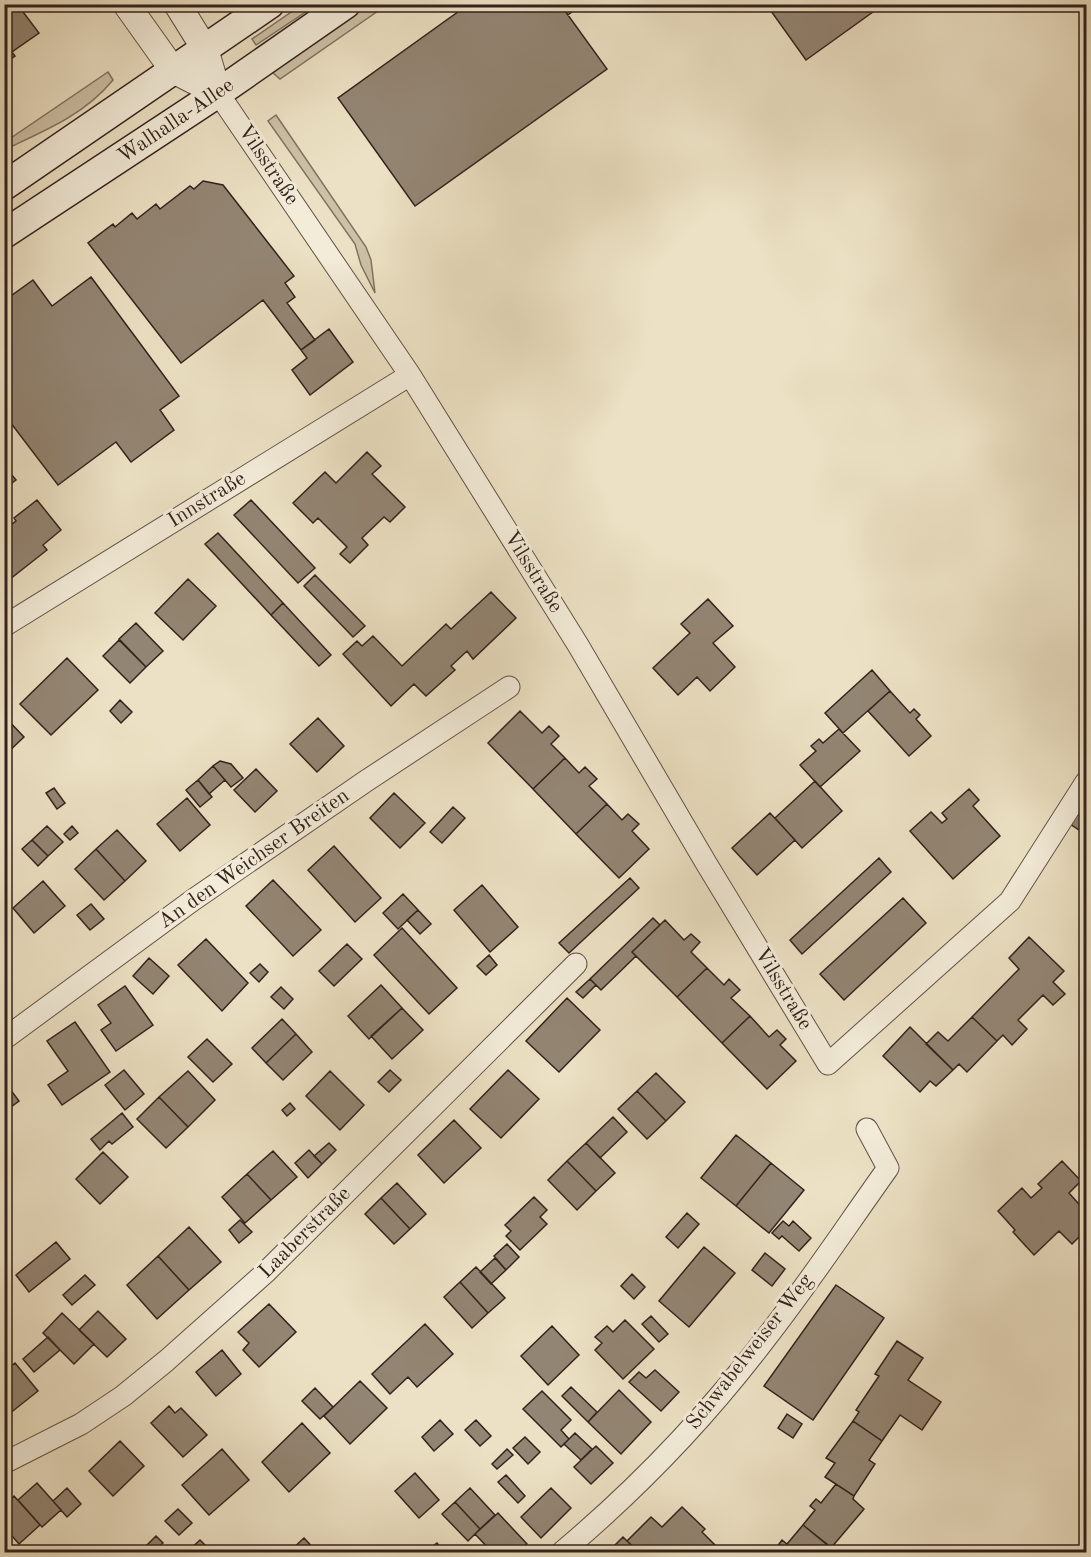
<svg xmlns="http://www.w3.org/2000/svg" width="1091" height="1557" font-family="'Old Standard TT',serif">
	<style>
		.green { fill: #cdc1a7; stroke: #807262; stroke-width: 1.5 }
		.building { fill: #938573; stroke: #33221c; stroke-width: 1.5 }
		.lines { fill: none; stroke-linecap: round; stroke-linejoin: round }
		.minor-casing { stroke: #615246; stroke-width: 23 }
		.tertiary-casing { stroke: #615246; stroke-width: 28 }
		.secondary-casing { stroke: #33221c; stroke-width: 31 }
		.minor { stroke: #f3ecd9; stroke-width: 21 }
		.tertiary { stroke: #f3ecd9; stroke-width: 26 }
		.secondary { stroke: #f3ecd9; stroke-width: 28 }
		.labels { text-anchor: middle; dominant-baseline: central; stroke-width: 6; stroke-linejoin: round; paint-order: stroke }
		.street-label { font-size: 21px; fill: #33221c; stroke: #f3ecd9 }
	</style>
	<rect width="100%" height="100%" fill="#ece1c4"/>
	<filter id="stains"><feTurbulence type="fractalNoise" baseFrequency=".00333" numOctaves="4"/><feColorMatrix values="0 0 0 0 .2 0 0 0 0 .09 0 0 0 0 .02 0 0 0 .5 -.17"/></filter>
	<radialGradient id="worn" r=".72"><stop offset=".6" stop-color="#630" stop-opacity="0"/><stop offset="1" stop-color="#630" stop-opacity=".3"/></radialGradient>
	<path class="green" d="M303 4 316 5 256 45 252 39Z
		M376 5 378 11 280 79 273 73 280 65 338 20Z
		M108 72 113 80C85 114 47 130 8 148L5 142Z
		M276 115 366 247 371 260 375 293 361 265 355 244 268 121Z"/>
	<path class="building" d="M17 4 39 33 12 52 15 56 4 64V13Z
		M469 4H560L607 69 415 206 338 98Z
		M560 4H582L568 15Z
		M766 4H884L806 60Z
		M203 181 223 185 294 276 285 283 295 297 287 303 315 340 301 350 263 300 181 363 88 243 113 224 115 227 132 213 137 219 156 204 160 209 190 186 194 189Z
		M91 277 179 396 160 410 174 430 131 462 116 442 58 485 4 414V301L33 280 52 306Z
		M329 329 353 362 310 395 292 370 307 358 301 350Z
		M367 452 381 466 372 474 405 507 390 522 384 517 362 538 368 545 350 563 340 554 347 547 318 518 313 523 293 503 325 472 336 483Z
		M4 466 16 480 4 489Z
		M37 500 61 530 43 545 47 550 5 583 4 530 16 521 14 518Z
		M251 500 315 568 298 583 234 515Z
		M218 533 283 603 271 615 205 544Z
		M315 575 365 626 353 637 304 586Z
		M188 579 216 606 183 640 155 613Z
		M491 592 516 618 473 659 467 651 451 666 455 670 426 696 414 684 391 706 343 654 357 641 362 646 373 636 402 666 446 624 451 629Z
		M708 599 733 626 713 643 735 667 710 691 697 677 678 695 653 668 690 633 681 624Z
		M283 603 331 655 319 666 271 615Z
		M136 623 163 651 146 667 119 639Z
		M119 640 146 667 130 683 103 656Z
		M67 658 98 690 51 735 20 704Z
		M872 670 890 691 843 733 825 713Z
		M890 691 910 713 914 709 920 715 916 719 931 736 909 756 868 711Z
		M120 700 132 712 121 723 110 711Z
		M520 711 542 733 549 726 559 736 551 744 565 758 533 789 488 743Z
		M4 716 24 737 7 753 4 750Z
		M318 718 344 746 317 772 290 744Z
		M839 729 860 751 820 787 800 765 816 751 811 746 819 739 823 743Z
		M565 758 579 773 585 767 597 779 589 786 607 804 576 834 533 789Z
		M220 761 231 764 243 778 231 787 213 766Z
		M213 766 225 780 209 794 198 780Z
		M256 769 277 791 255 812 234 790Z
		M198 780 212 797 200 807 186 790Z
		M815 781 842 811 802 848 775 818Z
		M54 788 65 803 57 809 46 793Z
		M969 789 979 800 973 806 1000 836 953 879 910 831 931 812 942 823 947 819 942 813Z
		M394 793 425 823 400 848 370 818Z
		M187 798 210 825 180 851 157 824Z
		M607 804 622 820 628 814 639 824 632 831 649 849 619 878 576 834Z
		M453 807 465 818 442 843 430 832Z
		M770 813 795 840 757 875 732 848Z
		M1077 814 1085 820 1079 830 1070 824Z
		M47 826 63 842 48 856 32 840Z
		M72 826 78 833 70 840 64 834Z
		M117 830 146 861 125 881 96 849Z
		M32 840 48 856 38 866 22 849Z
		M334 846 381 898 355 922 308 870Z
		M96 849 125 881 104 900 75 869Z
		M879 858 891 872 802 954 790 940Z
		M630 878 639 888 569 953 559 943Z
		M273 880 321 930 293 956 246 906Z
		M43 881 65 906 34 933 13 908Z
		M482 885 518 927 490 952 454 910Z
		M403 894 418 910 398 929 383 913Z
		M903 898 926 923 844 1000 820 974Z
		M91 904 104 919 90 930 77 915Z
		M418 910 431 924 420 934 407 920Z
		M653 918 660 925 632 952 636 956 601 990 590 979Z
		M665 920 684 940 691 934 700 942 691 952 707 968 677 997 632 952Z
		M402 928 457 988 429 1014 374 955Z
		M1029 937 1064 971 1053 982 1065 994 1053 1005 1043 995 1018 1020 1027 1029 1012 1045 1003 1035 997 1041 972 1017 1019 969 1009 958Z
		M206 939 248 983 222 1011 178 965Z
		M347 944 362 959 334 986 319 971Z
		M4 949 11 958 4 963Z
		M489 955 497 965 486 975 477 966Z
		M149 958 169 976 153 994 133 976Z
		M260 964 268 972 259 982 250 973Z
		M707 968 724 985 729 979 740 990 731 998 750 1016 722 1043 677 997Z
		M590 979 596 985 583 998 576 992Z
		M381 985 402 1008 369 1039 348 1016Z
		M125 986 153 1025 116 1051 101 1030 111 1023 98 1005Z
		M281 987 293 999 284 1009 271 997Z
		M567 998 600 1030 559 1072 526 1041Z
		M402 1008 423 1030 392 1059 371 1036Z
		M750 1016 769 1037 777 1030 786 1039 780 1045 796 1061 767 1089 722 1043Z
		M972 1017 997 1041 967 1072 959 1064 953 1070 926 1044 938 1032 948 1041Z
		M282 1019 296 1034 266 1063 252 1048Z
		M75 1022 110 1072 62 1105 48 1085 68 1071 47 1041Z
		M910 1027 953 1070 936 1086 930 1081 920 1092 883 1056Z
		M296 1034 312 1052 283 1080 266 1063Z
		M207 1039 232 1064 213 1082 188 1057Z
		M124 1070 144 1094 125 1110 105 1085Z
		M390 1070 401 1080 389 1092 378 1082Z
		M508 1070 539 1099 501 1138 470 1109Z
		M188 1071 215 1100 188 1127 159 1097Z
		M330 1071 364 1105 340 1130 306 1096Z
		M656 1073 685 1102 666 1121 637 1091Z
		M4 1081 19 1101 4 1112Z
		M637 1091 666 1121 647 1139 618 1109Z
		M159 1097 188 1127 166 1148 137 1119Z
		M290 1103 295 1109 287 1116 282 1110Z
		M122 1113 133 1127 112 1144 109 1141 100 1150 91 1139Z
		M613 1117 627 1132 600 1158 586 1143Z
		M454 1120 481 1148 444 1183 418 1155Z
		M736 1135 771 1163 736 1206 701 1178Z
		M329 1143 336 1150 322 1164 314 1156Z
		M586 1143 615 1173 596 1191 567 1161Z
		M309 1150 322 1164 308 1178 295 1163Z
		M273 1151 297 1177 271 1200 247 1174Z
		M103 1152 128 1177 100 1204 76 1179Z
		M567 1161 596 1191 577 1210 548 1180Z
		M1062 1161 1081 1181 1069 1193 1086 1212V1230L1072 1244 1059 1231 1034 1255 1013 1232 1015 1230 998 1211 1022 1188 1031 1198 1042 1188 1038 1184Z
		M771 1163 804 1190 769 1233 736 1206Z
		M247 1174 271 1200 245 1223 222 1197Z
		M397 1183 426 1214 410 1229 381 1198Z
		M534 1197 547 1210 540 1217 547 1224 520 1250 506 1236 511 1231 505 1225Z
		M381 1198 410 1229 394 1244 365 1214Z
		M687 1213 699 1224 678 1248 666 1237Z
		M240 1220 252 1232 239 1243 229 1230Z
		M783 1221 789 1226 793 1221 811 1238 799 1251 782 1236 779 1239 772 1233Z
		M189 1227 221 1262 189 1290 158 1256Z
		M56 1242 70 1259 29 1292 16 1275Z
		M507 1244 519 1257 506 1270 494 1256Z
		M704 1247 735 1273 689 1327 659 1301Z
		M765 1253 785 1269 772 1286 752 1270Z
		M158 1256 189 1290 157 1319 127 1285Z
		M495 1258 506 1270 491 1284 480 1272Z
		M476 1267 505 1298 488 1313 460 1282Z
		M632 1274 645 1287 634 1299 621 1286Z
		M85 1275 95 1285 72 1305 63 1295Z
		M460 1282 488 1313 472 1328 444 1297Z
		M836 1285 884 1318 813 1420 764 1386Z
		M269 1304 296 1332 259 1367 243 1350 249 1343 238 1332Z
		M98 1311 126 1339 107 1357 79 1330Z
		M62 1313 94 1344 74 1364 43 1333Z
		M651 1316 668 1334 659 1342 642 1324Z
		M625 1320 654 1349 623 1379 595 1350 602 1343 595 1337 607 1326 613 1332Z
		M425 1324 453 1354 417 1387 408 1377 390 1394 372 1374Z
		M552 1326 579 1355 548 1385 521 1356Z
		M48 1337 60 1350 34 1372 23 1359Z
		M897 1341 923 1358 908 1380 941 1402 922 1430 900 1415 882 1441 853 1421 859 1412 856 1410 879 1376 875 1374Z
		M222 1350 241 1374 216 1396 196 1372Z
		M15 1363 38 1391 4 1418V1372Z
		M655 1370 679 1392 661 1411 629 1382 639 1372 646 1378Z
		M360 1381 387 1408 350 1444 324 1416Z
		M571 1387 597 1412 588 1422 562 1396Z
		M315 1388 333 1407 320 1419 302 1401Z
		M619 1390 651 1422 621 1454 588 1422Z
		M542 1391 571 1420 561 1430 569 1439 561 1447 523 1409Z
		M169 1406 175 1413 181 1408 207 1435 183 1457 151 1423Z
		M787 1414 802 1424 793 1438 778 1428Z
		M440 1420 453 1434 434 1451 422 1437Z
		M476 1420 491 1436 480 1446 465 1430Z
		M853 1421 882 1441 869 1460 875 1464 854 1496 825 1477 835 1463 826 1458Z
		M302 1423 330 1453 289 1492 262 1462Z
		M575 1433 592 1449 581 1460 564 1444Z
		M525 1437 540 1452 528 1464 513 1448Z
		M120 1441 144 1466 113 1496 89 1471Z
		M596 1446 613 1463 591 1484 574 1467Z
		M222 1449 249 1480 209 1515 182 1485Z
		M507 1449 513 1455 497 1469 492 1464Z
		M415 1473 439 1500 419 1518 395 1491Z
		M506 1475 525 1496 518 1503 498 1482Z
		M37 1483 61 1510 42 1527 18 1500Z
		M836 1484 854 1496 853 1499 864 1509 831 1548 803 1525 815 1510 810 1506 816 1499 821 1503Z
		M67 1488 81 1504 67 1517 53 1501Z
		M470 1488 495 1515 480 1529 455 1502Z
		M551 1488 571 1508 541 1538 521 1517Z
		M14 1496 40 1525 19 1544 4 1527V1506Z
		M455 1502 480 1529 468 1541 442 1514Z
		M682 1507 705 1529 702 1532 722 1552H639L627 1541 651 1517 662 1527Z
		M178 1509 192 1523 179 1535 165 1521Z
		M498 1513 527 1544 518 1552H492L475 1534Z
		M803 1525 827 1544 820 1552H780L776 1548 782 1540 787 1544Z
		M156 1536 163 1543 153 1552 146 1546Z
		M623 1537 627 1541 639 1552H608Z
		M304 1538 317 1552H289Z
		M200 1540 212 1552H187Z
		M437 1543 444 1552H425Z"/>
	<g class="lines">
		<defs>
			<path id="minor" d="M218 93 410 375 578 645 706 863 828 1064 1010 901 1086 782
				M4 626 410 375
				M4 1039 193 900 366 781 509 687
				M4 1463 81 1424 123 1396 166 1361 265 1273 576 964
				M562 1552C637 1489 707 1416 766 1338 809 1283 848 1224 888 1168L867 1129"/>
			<path id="tertiary" d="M126 4 173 70 218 93
				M177 4 205 49 218 93"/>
			<path id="secondary" d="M4 186 270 4
				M4 234 218 93 346 4"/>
		</defs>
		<use href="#minor" class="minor-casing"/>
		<use href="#tertiary" class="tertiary-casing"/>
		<use href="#secondary" class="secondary-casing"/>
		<use href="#minor" class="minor"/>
		<use href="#tertiary" class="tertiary"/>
		<use href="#secondary" class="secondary"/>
	</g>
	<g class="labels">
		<g class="street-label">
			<text transform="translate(176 121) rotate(-34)">Walhalla-Allee</text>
			<text transform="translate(268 165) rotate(56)">Vilsstraße</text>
			<text transform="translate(207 500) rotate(-32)">Innstraße</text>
			<text transform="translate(533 572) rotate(58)">Vilsstraße</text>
			<text transform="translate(254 859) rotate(-35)">An den Weichser Breiten</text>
			<text transform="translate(783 989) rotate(59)">Vilsstraße</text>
			<text transform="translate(305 1233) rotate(-45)">Laaberstraße</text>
			<text transform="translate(750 1352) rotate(-52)">Schwabelweiser Weg</text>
		</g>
	</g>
	<rect width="1091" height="1557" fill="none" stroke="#ece1c4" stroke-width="24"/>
	<rect x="6" y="6" width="1079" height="1545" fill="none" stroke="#33221c" stroke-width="3"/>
	<rect x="12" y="12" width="1067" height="1533" fill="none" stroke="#33221c" stroke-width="1.5"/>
	<rect width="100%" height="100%" filter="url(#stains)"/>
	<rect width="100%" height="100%" fill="url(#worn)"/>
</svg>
